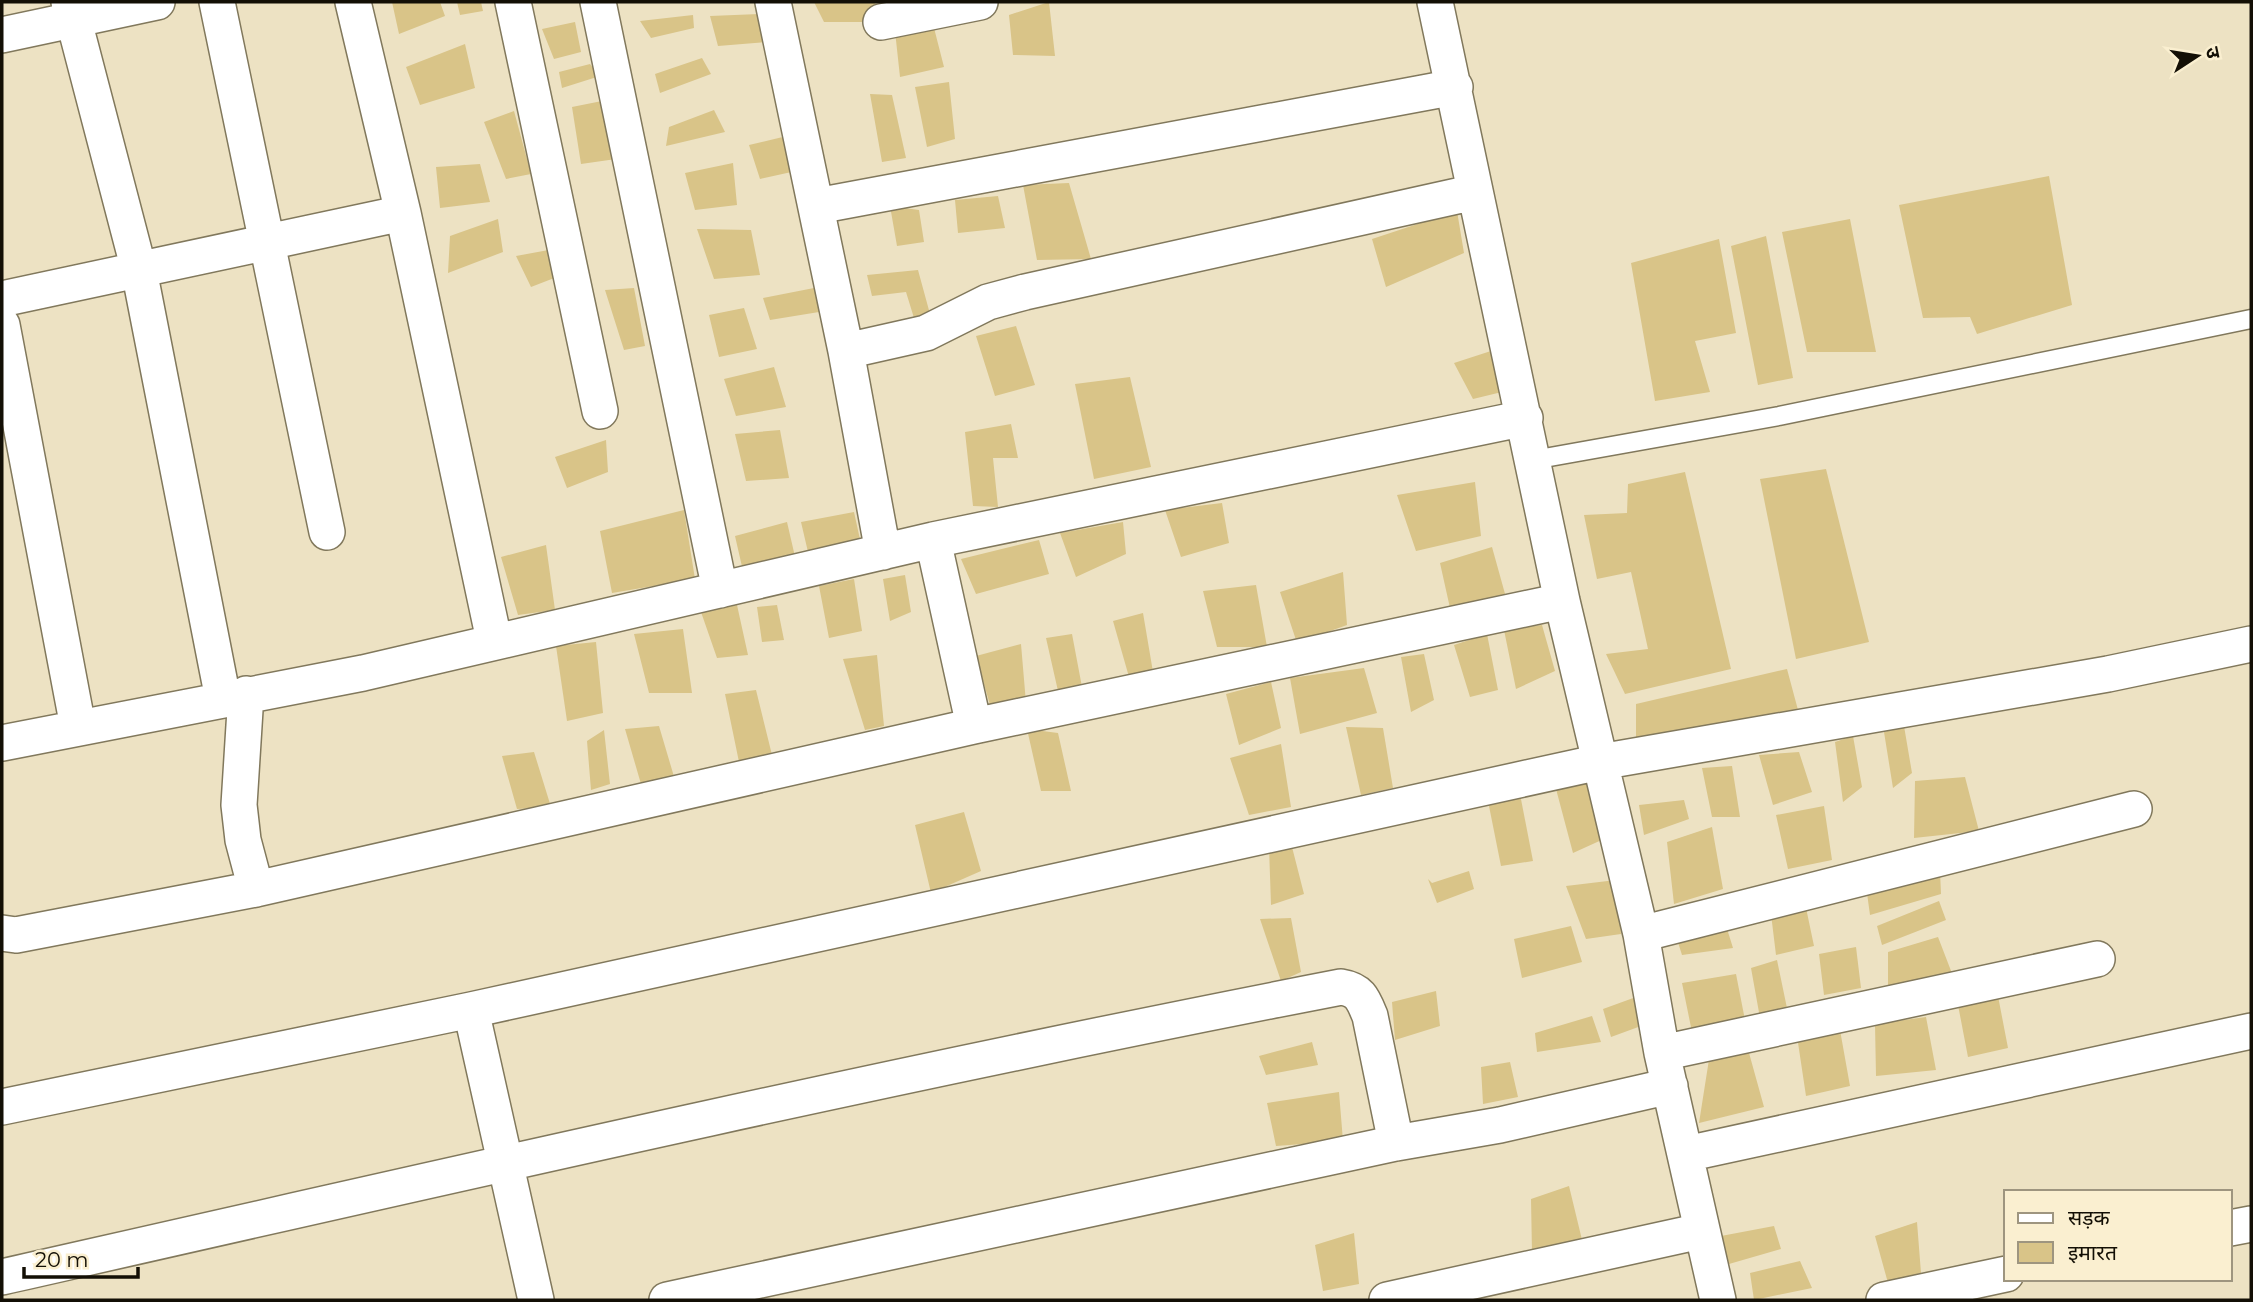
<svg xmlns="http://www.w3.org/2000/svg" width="2253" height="1302" font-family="Montserrat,'Noto Sans Devanagari',sans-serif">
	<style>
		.building { fill: #d9c488 }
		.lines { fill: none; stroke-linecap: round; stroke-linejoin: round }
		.lane-casing { stroke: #81785c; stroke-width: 21 }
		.street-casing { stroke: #81785c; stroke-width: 38 }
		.lane { stroke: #fff; stroke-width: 18 }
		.street { stroke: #fff; stroke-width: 35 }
	</style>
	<rect width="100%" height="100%" fill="#ede2c3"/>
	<path class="building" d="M392 2H440L445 16 399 34Z
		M457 2H481L483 11 460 15Z
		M814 2H875L881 22H824Z
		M1049 2 1055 56 1013 55 1009 15Z
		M759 14 766 42 718 46 710 16Z
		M693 15 694 28 651 38 640 21Z
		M575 22 581 52 554 59 542 29Z
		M933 24 944 67 900 77 895 31Z
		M465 44 475 88 420 105 406 67Z
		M702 58 711 74 660 93 655 74Z
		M590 64 600 76 562 88 559 72Z
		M949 82 955 139 927 147 915 87Z
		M870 94 892 95 906 158 882 162Z
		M612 99 623 158 581 164 572 107Z
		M714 110 725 132 666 146 669 127Z
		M514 111 531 174 506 179 484 122Z
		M791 135 796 171 760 179 749 145Z
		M733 163 737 205 695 210 685 173Z
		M480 164 490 202 440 208 436 167Z
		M2049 176 2072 305 1977 334 1970 317 1923 318 1899 205Z
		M1069 183 1091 259 1037 260 1023 185Z
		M998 196 1005 228 958 233 955 200Z
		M890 206 919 210 924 242 897 246Z
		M1457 211 1464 253 1386 287 1372 239Z
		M498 219 503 252 448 273 450 236Z
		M1850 219 1876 352H1807L1782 232Z
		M697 229 751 230 760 275 714 279Z
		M1766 236 1793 378 1758 385 1731 246Z
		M1719 239 1736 333 1695 341 1710 392 1655 401 1631 263Z
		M554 249 562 275 531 287 516 256Z
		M918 270 930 314 914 318 906 292 872 296 867 275Z
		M634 288 645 346 624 350 605 290Z
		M814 288 819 312 770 320 763 298Z
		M744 308 757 349 719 357 709 315Z
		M1016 326 1035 385 995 396 976 336Z
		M1494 350 1506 391 1473 399 1454 363Z
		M774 367 786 407 736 416 724 379Z
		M1130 377 1151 467 1094 479 1075 384Z
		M1011 424 1018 458H993L998 507 973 506 965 432Z
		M780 430 789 478 746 481 735 434Z
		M606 440 608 472 567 488 555 457Z
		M1826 469 1869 642 1796 659 1760 479Z
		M1685 472 1731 669 1625 694 1606 654 1648 649 1631 572 1597 579 1584 515 1627 513 1628 484Z
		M1475 482 1481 536 1416 551 1397 495Z
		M1222 503 1229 543 1181 557 1165 510Z
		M684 510 695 579 612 593 600 531Z
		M854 512 861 544 808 552 801 522Z
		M787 522 796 561 743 571 735 536Z
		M1123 522 1126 554 1076 577 1060 533Z
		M1039 540 1049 574 976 594 961 559Z
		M546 545 555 610 518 615 501 557Z
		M1492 547 1507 601 1450 608 1440 563Z
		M1343 572 1347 625 1297 643 1280 592Z
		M905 575 911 612 890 621 883 579Z
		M854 579 862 631 829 638 819 586Z
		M1256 585 1267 647H1217L1203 591Z
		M737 605 748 655 717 658 701 612Z
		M777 605 784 640 762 642 757 607Z
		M1143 613 1153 672 1129 677 1113 621Z
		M1542 625 1555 671 1516 689 1504 630Z
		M683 629 692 693H649L634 634Z
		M1072 634 1082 687 1058 691 1046 638Z
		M1487 634 1498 690 1470 697 1454 645Z
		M596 642 603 713 567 721 556 646Z
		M1021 644 1026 703 990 705 976 656Z
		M1424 654 1434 700 1411 712 1401 657Z
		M877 655 884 726 865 730 843 659Z
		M1364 668 1377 713 1300 734 1290 678Z
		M1787 669 1798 710 1636 745V704Z
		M1271 682 1281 728 1239 745 1226 694Z
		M756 690 772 755 739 762 725 694Z
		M659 726 675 780 641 784 625 729Z
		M1904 726 1912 773 1893 788 1884 732Z
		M1346 727 1383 728 1393 788 1361 795Z
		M1027 729 1058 733 1071 791H1041Z
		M604 730 610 784 591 790 587 741Z
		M1853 736 1862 787 1843 802 1835 742Z
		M1281 744 1291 807 1249 815 1230 758Z
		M534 752 551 807 517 809 502 756Z
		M1799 752 1812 792 1773 805 1759 755Z
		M1732 766 1740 817H1712L1702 768Z
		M1965 777 1979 831 1914 838 1915 781Z
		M1590 779 1606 838 1573 853 1556 789Z
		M1520 794 1533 861 1501 866 1488 801Z
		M1684 800 1689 819 1644 835 1639 805Z
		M1824 806 1832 860 1788 869 1776 815Z
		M964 812 981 871 931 893 915 825Z
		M1712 827 1723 889 1674 904 1667 842Z
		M1269 847H1292L1304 894 1271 905Z
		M1469 871 1474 889 1437 903 1428 879 1432 883Z
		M1940 871 1941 894 1870 915 1866 886Z
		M1616 880 1621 934 1586 939 1566 886Z
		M1939 901 1946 920 1882 945 1877 926Z
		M1805 903 1814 946 1776 955 1771 914Z
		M1291 918 1301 972 1281 981 1260 919Z
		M1724 919 1733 948 1682 955 1675 933Z
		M1571 926 1582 962 1522 978 1514 939Z
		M1938 937 1953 976 1888 989V952Z
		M1856 947 1861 988 1824 995 1819 954Z
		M1777 960 1788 1013 1760 1018 1751 968Z
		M1736 974 1745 1020 1693 1037 1682 983Z
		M1436 991 1440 1026 1395 1040 1392 1002Z
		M1998 996 2008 1048 1968 1057 1958 1005Z
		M1636 997 1641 1026 1611 1037 1603 1009Z
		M1592 1016 1601 1042 1537 1052 1535 1033Z
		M1926 1017 1936 1070 1876 1076 1875 1024Z
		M1840 1030 1850 1086 1806 1096 1797 1036Z
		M1312 1042 1318 1065 1266 1075 1259 1056Z
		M1746 1042 1764 1107 1699 1123 1710 1053Z
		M1510 1062 1518 1097 1483 1104 1481 1067Z
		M1339 1092 1343 1141 1276 1146 1267 1103Z
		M1569 1186 1583 1244 1532 1253 1531 1199Z
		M1917 1222 1921 1273 1888 1283 1875 1236Z
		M1774 1226 1781 1249 1729 1264 1721 1236Z
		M1354 1233 1359 1284 1323 1291 1315 1245Z
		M1800 1261 1812 1288 1754 1300 1750 1273Z"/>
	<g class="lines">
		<defs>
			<path id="lane" d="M1533 460 1779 416 2251 319"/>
			<path id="street" d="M69 2 139 270 223 699
				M217 2 327 532
				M353 2 403 213 494 640
				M513 2 600 411
				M598 2 720 590
				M773 2 846 351 883 552
				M1435 2 1562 601 1641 934 1662 1053 1718 1300
				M881 22 980 2
				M2 35 157 2
				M817 206 1455 87
				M2 299 403 213
				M2 325 78 727
				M846 351 926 333 988 302 1025 292 1475 192
				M933 540 974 726
				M246 694 239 805 243 840 256 889
				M2 743 363 673 933 540 1525 418
				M2 933 16 935 256 889 974 726 1562 601
				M1641 934 2134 809
				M471 1010 536 1300
				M1662 1053 2097 959
				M2 1107 471 1010 1600 762 2108 674 2251 644
				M1686 1154 2251 1031
				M2230 1228 2251 1224
				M2 1277C447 1176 892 1074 1341 987 1360 990 1363 999 1370 1016L1396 1143
				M667 1300 1396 1143 1500 1125 1670 1086
				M1387 1300 1701 1231
				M1884 1300 2006 1274"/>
		</defs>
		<use href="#lane" class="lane-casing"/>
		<use href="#street" class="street-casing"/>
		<use href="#lane" class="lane"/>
		<use href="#street" class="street"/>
	</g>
	<rect width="2253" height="1302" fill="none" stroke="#130f05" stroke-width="7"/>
	<rect x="2004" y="1190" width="228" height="91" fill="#faefd0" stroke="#9e957f" stroke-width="2"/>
	<rect x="2018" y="1213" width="35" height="10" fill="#ffffff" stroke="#9e957f" stroke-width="2"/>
	<text x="2068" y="1225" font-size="21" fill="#130f05">सड़क</text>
	<rect x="2018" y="1242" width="35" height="21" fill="#d9c488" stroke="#9e957f" stroke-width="2"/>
	<text x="2068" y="1260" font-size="21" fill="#130f05">इमारत</text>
	<g transform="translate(2197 56) rotate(78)" stroke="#faefd0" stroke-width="5" paint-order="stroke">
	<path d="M0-5L12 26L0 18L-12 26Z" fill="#130f05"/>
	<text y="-10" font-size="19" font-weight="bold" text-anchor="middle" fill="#130f05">उ</text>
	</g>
	<path d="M24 1267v10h114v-10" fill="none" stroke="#130f05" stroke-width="3.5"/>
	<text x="35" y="1267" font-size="21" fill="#130f05" stroke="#faefd0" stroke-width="5" paint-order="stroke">20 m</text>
</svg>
